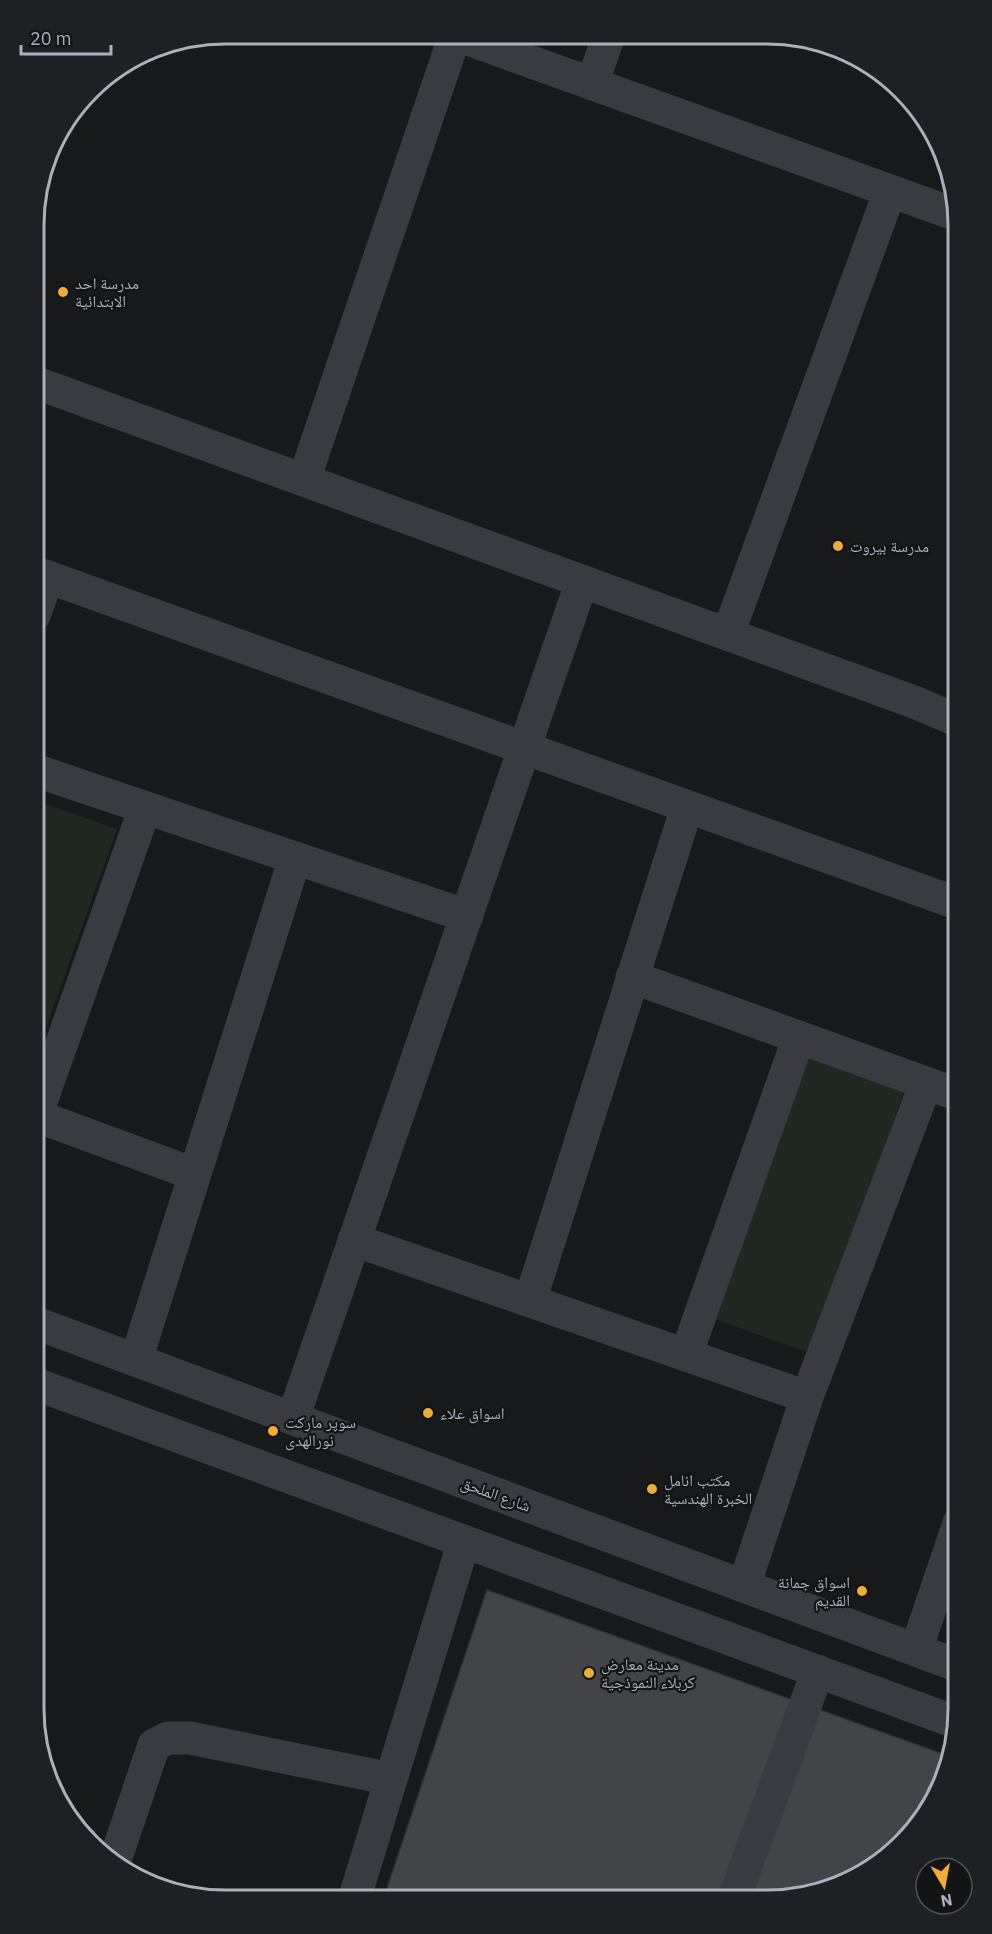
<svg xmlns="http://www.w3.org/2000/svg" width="992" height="1934" font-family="'IBM Plex Sans','Noto Naskh Arabic',sans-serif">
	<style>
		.green { fill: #202921 }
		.building { fill: #424448; stroke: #333337; stroke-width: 1.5 }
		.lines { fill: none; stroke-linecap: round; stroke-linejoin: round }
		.minor { stroke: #393b40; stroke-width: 33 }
		.poi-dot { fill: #f0ac3b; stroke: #131416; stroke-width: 2 }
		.labels { text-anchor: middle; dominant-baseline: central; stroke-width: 4.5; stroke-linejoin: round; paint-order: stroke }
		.poi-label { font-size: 16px; fill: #abb0ba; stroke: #131416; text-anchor: start }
		.street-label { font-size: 16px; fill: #abb0ba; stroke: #131416 }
		.rim { fill: none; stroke: #abb0ba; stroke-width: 3 }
	</style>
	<rect width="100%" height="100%" fill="#18191b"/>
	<path class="green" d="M34 800 117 829 34 1061Z
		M808 1055 905 1089 810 1353 714 1319Z"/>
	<path class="building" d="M487 1590 951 1757 945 1782 919 1826 874 1869 829 1891 768 1901 383 1900Z"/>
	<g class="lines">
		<path class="minor" d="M454 34 957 215
			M592 84 609 35
			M34 382 914 702 959 721
			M304 480 455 35
			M34 572 959 904
			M34 615 48 577
			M728 634 890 191
			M34 770 467 916
			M632 977 959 1095
			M34 1115 194 1174
			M36 1116 145 808
			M354 1240 807 1397
			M530 1301 687 807
			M33 1322 959 1666
			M686 1355 799 1037
			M136 1360 295 858
			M33 1383 958 1723
			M293 1418 582 581
			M744 1586 807 1397 926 1083
			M916 1650 959 1523
			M114 1863 154 1745 168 1738H190L391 1779
			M354 1900 464 1541
			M733 1901 818 1671"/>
	</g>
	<g class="poi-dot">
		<circle cx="63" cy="292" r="6"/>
		<circle cx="838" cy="546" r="6"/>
		<circle cx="428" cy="1413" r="6"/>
		<circle cx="273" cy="1431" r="6"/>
		<circle cx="652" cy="1489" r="6"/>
		<circle cx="862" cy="1591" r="6"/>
		<circle cx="589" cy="1673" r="6"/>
	</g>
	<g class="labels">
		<g class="poi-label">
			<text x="75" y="283">مدرسة احد<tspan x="75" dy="18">الابتدائية</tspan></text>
			<text x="850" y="546">مدرسة بيروت</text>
			<text x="440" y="1413">اسواق علاء</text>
			<text x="285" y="1422">سوپر مارکت<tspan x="285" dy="18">نورالهدی</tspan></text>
			<text x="664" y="1480">مكتب انامل<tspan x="664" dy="18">الخبرة الهندسية</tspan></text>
			<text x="850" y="1582" text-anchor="end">اسواق جمانة<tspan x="850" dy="18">القديم</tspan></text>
			<text x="601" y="1664">مدينة معارض<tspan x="601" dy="18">كربلاء النموذجية</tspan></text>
		</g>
		<g class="street-label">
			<text transform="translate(496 1494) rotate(20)">شارع الملحق</text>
		</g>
	</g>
	<path d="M0 0H992V1934H0ZM225 44H767A181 181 0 0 1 948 225V1709A181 181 0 0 1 767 1890H225A181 181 0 0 1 44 1709V225A181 181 0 0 1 225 44Z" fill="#1f2023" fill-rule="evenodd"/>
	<path class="rim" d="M225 44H767A181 181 0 0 1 948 225V1709A181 181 0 0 1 767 1890H225A181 181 0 0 1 44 1709V225A181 181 0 0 1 225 44Z"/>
	<g transform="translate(944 1886) rotate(170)"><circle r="28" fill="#131416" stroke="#505258" stroke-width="1.5"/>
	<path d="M0-4.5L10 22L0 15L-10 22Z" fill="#f0ac3b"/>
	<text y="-9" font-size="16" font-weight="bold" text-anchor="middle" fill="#abb0ba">N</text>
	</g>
	<path d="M21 45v9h90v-9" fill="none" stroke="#abb0ba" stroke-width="3"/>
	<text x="30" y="45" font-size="18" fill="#abb0ba" stroke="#131416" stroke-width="4.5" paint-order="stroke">20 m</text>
</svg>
